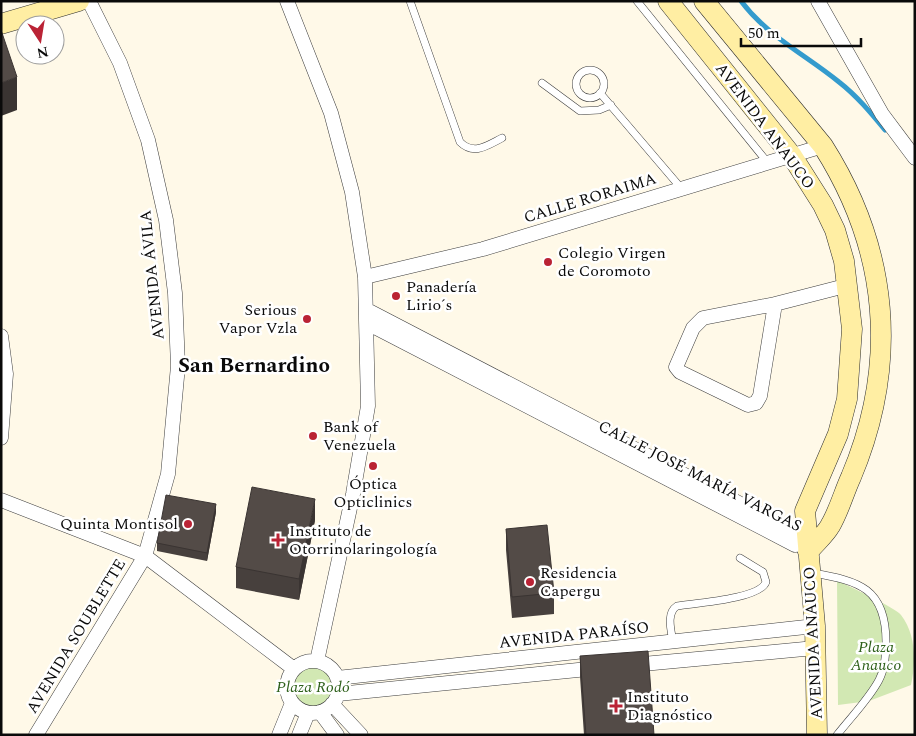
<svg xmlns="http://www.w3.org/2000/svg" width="916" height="736" font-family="Spectral,serif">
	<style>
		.green { fill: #d2e8b3 }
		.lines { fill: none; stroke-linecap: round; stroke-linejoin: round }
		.stream { stroke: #349bcd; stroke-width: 5 }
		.lane-casing { stroke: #3d3d3d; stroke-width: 8 }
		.street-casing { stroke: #3d3d3d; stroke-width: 15 }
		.secondary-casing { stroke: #2c2c2c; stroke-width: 21 }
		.lane { stroke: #fff; stroke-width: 7 }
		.street { stroke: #fff; stroke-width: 14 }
		.secondary { stroke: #ffeea3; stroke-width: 20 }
		.wall { fill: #47403d }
		.shaded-wall { fill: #3a3432 }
		.building { fill: #534b47; stroke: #3a3432 }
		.poi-dot { fill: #ba2335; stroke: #fff; stroke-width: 2 }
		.labels { text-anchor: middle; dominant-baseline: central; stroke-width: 5; stroke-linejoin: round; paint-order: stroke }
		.street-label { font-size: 16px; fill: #0a0a0a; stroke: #fff }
		.poi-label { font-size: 16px; fill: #0a0a0a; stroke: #fff; text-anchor: start }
		.park-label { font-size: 16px; font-style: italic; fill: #2f611c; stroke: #fff }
		.district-label { font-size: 21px; font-weight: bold; fill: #0a0a0a; stroke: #fff }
	</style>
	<rect width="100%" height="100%" fill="#fff9e8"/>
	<path class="green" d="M837 580C849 587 895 607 901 615 916 634 916 662 911 685L869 701 838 705Z
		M290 687a22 22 0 1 1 44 0a22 22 0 1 1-44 0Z"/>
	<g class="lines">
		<path class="stream" d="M741 1C767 36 806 55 839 82 857 96 871 113 885 130"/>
		<defs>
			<path id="lane" d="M410 1 460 142C474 156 488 145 502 138
				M637 1 768 163
				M576 84a14 14 0 1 1 28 0a14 14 0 1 1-28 0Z
				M542 83 580 111 599 110 611 105
				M600 93 681 188
				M813 573C859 581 886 588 886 642 886 654 885 669 879 680 869 699 851 717 837 735
				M673 642C671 630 666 613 677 606 696 603 760 599 766 582L763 572 740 558"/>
			<path id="street" d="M287 1 331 113 352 192 365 277 368 406 353 494 317 661
				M818 1 882 114 915 158
				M365 277 483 249 823 146
				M775 304 703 318 693 328 676 367 680 372 748 405 756 403 760 396 775 304 849 285
				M367 310 779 524 808 552
				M367 323 795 545
				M1 336 6 374 1 438
				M1 500 145 556 294 669
				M287 687a26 26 0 1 1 52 0a26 26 0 1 1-52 0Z
				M632 665 815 648
				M337 678 815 626
				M338 694 598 668
				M332 704 361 735
				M320 712 337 735
				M36 735 145 556 168 474 178 366 175 293 166 220 148 140 120 63 89 1
				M279 735 292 703
				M299 735 308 713"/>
			<path id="secondary" d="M668 1 792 156 823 205 835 230 844 261 852 329 847 399 838 434 805 511 815 626 817 735
				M704 1 823 146C889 250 899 363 851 477 844 492 839 511 830 526 825 535 815 543 808 552
				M1 24 79 1"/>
		</defs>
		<use href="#lane" class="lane-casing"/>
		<use href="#street" class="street-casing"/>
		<use href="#secondary" class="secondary-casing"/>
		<use href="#lane" class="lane"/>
		<use href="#street" class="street"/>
		<use href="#secondary" class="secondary"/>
	</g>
	<path class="wall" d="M216 512 207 561 157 551V543Z
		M315 520 299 600 236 588V567Z
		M506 529 554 593V614L512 618 506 550Z
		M580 656 654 735H584L580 677Z"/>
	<path class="shaded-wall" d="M17 77V110L1 116V83Z
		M315 499V520L299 600V579Z
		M216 504V512L207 561V553Z"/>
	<path class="building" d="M1 30 17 77 1 83Z
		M252 487 315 499 299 579 236 567Z
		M166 495 216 504 207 553 157 543Z
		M547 525 554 593 512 597 506 529Z
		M648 651 654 735H586L580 656Z"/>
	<g class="poi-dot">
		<circle cx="548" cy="262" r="5"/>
		<circle cx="396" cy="296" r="5"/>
		<circle cx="307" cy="319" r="5"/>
		<circle cx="313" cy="436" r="5"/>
		<circle cx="373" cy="466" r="5"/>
		<circle cx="188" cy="524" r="5"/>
		<path d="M275.5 532.5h5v5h5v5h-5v5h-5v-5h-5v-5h5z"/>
		<circle cx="530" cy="582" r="5"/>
		<path d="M613.5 698.5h5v5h5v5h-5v5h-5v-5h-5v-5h5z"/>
	</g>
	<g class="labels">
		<g class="street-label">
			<text transform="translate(765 126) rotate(53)">AVENIDA ANAUCO</text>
			<text transform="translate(590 198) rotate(-17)">CALLE RORAIMA</text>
			<text transform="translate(152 275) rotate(-96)">AVENIDA ÁVILA</text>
			<text transform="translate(700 476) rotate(27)">CALLE JOSÉ MARÍA VARGAS</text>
			<text transform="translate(574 635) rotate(-6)">AVENIDA PARAÍSO</text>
			<text transform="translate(76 636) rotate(-59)">AVENIDA SOUBLETTE</text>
			<text transform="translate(813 643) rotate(-93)">AVENIDA ANAUCO</text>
		</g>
		<g class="poi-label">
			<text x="558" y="253">Colegio Virgen<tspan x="558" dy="18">de Coromoto</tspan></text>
			<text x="406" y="287">Panadería<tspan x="406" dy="18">Lirio´s</tspan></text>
			<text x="297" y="310" text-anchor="end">Serious<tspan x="297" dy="18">Vapor Vzla</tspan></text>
			<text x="323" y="427">Bank of<tspan x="323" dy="18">Venezuela</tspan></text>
			<text x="373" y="484" text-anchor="middle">Óptica<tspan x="373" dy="18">Opticlinics</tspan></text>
			<text x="178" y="524" text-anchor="end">Quinta Montisol</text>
			<text x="289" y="531">Instituto de<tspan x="289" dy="18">Otorrinolaringología</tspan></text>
			<text x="540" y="573">Residencia<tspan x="540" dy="18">Capergu</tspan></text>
			<text x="627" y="697">Instituto<tspan x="627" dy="18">Diagnóstico</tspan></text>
		</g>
		<g class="park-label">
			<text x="876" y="647">Plaza<tspan x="876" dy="18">Anauco</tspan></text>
			<text x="313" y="687">Plaza Rodó</text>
		</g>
		<g class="district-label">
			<text x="254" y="366">San Bernardino</text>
		</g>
	</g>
	<rect width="916" height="736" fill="none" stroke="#0a0a0a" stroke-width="5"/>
	<g transform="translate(40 40) rotate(168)"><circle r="24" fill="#ffffff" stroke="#9d9d9d"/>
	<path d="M0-4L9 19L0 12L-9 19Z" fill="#ba2335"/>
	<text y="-8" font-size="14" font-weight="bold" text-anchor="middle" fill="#0a0a0a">N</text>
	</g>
	<path d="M741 38v8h120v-8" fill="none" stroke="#0a0a0a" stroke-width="2.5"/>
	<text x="748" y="38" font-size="15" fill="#0a0a0a" stroke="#ffffff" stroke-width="4" paint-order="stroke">50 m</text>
</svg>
